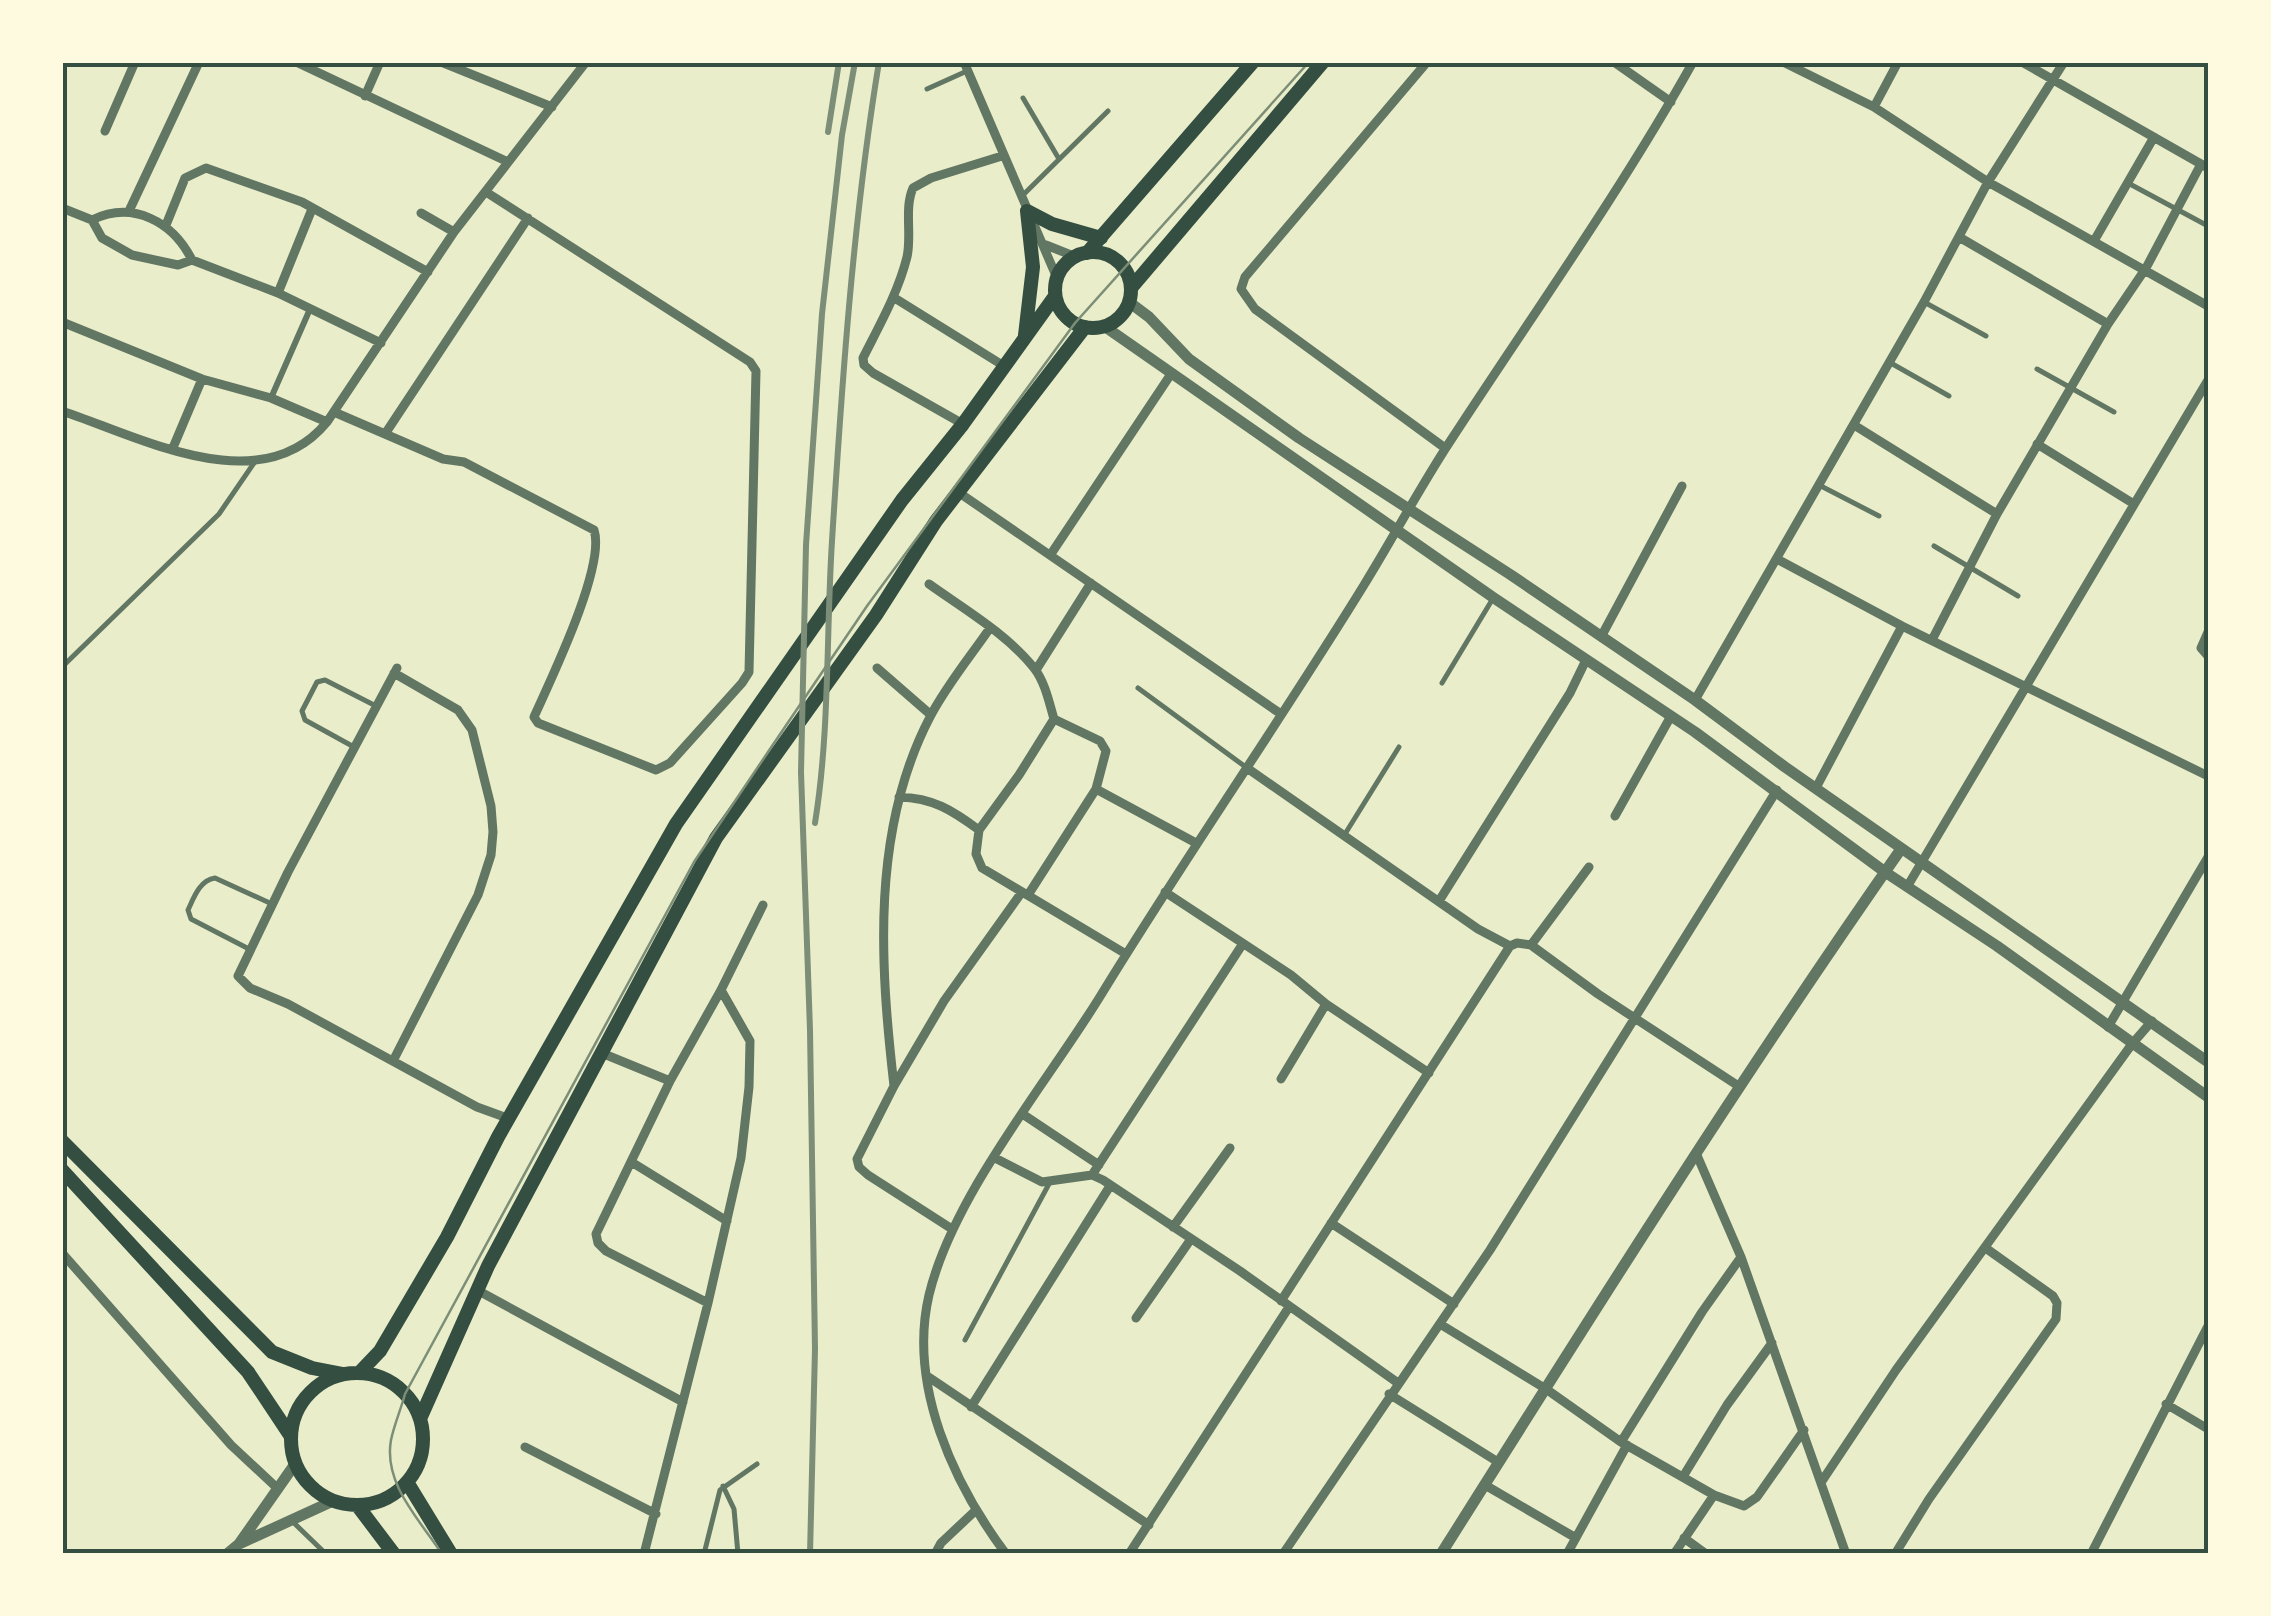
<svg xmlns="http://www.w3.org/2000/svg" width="2271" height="1616" font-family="Manrope,sans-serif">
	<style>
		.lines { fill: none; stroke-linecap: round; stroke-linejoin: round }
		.service { stroke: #617663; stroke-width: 5 }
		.pedestrian { stroke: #617663; stroke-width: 6 }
		.minor { stroke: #617663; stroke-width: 9 }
		.tertiary { stroke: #617663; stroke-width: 11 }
		.primary { stroke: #344e41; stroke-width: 14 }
		.tram { stroke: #7c8e77; stroke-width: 2.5 }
		.rail { stroke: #7c8e77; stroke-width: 6 }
		.neatline { fill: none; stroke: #344e41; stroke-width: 4 }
	</style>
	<rect width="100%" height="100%" fill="#e9edc9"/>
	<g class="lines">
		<path class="service" d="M927 89 967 71
			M1023 98 1059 159
			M2128 183 2208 226
			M1023 195 1108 111
			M1924 302 1986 336
			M1889 362 1949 396
			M2037 369 2114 412
			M1819 485 1879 516
			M1934 546 2018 596
			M62 667 219 514 254 463
			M1442 683 1492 600
			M1138 688 1247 768
			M354 747 305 720 302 711 317 682 325 680 376 706
			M1345 834 1399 747
			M249 949 191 919 188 910C194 897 200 880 215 878L272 904
			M965 1340 1050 1182
			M723 1486 734 1509 738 1554
			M294 1523 326 1554
			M704 1554 720 1490 757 1464"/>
		<path class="pedestrian" d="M271 398 310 309"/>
		<path class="minor" d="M296 62 508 162
			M441 62 552 107
			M964 62 1057 278
			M1427 62 1245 277 1241 289 1255 309 1445 448
			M1614 62 1671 102
			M1783 62 1874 107 1988 182 2208 306
			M2022 62 2208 168
			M365 96 380 62
			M1874 107 1898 62
			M105 131 135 62
			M62 208 92 220 102 238 132 255 178 265 192 260 278 293 381 343
			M129 211 199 62
			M421 213 454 232
			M92 220C133 200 173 222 192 260
			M166 225 185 178 206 168 302 202 428 272
			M1959 237 2108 324
			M2094 241 2154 137
			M1046 245 1076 257
			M278 293 312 209
			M893 297 1004 366
			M62 322 202 379 271 398 327 422
			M62 411C140 437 261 503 327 422L454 232 586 62
			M334 412 443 459 464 462 594 530C606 566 551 679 534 717L538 723 656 770 670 763 742 683 749 672 756 371 750 362 486 192
			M963 424 873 373 864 365 863 358C879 326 898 293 907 257 912 235 904 208 913 188L931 178 1002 156
			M1854 425 1997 514
			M385 434 528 218
			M2037 444 2134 504
			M172 450 202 379
			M958 492 1281 714
			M1051 554 1171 374
			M1777 559 1902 626 2208 776
			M929 584C964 609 1007 634 1034 668 1045 682 1049 702 1054 719L1019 775 979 830
			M2208 632 2201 648 2208 656
			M1601 637 1682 486
			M1933 638 1997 514 2108 324 2146 268 2201 164
			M397 668 288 872 238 976 250 988 288 1004 477 1107 510 1119
			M877 668 931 715
			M1036 670 1091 583
			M1695 700 1924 302 1988 182 2064 62
			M1247 768 1478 929 1510 946 1517 943 1531 945 1598 994 1740 1087
			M1817 786 1902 626
			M1096 789 1196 843
			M899 797C933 798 952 810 979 830L976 854 982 868 1126 954
			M1615 816 1671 716
			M1907 887 2208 380
			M1165 892 1291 975 1326 1004 1429 1073
			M1028 895 1096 789 1106 751 1100 741 1054 719
			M1439 901 1570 693 1586 660
			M1531 945 1589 867
			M2108 1027 2208 857
			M604 1054 670 1081
			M394 1059 478 895 491 855 493 832 491 806 472 730 458 710 394 673
			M1281 1079 1326 1004
			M894 1086C880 964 871 830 930 717 946 686 970 657 990 628
			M1024 1115 1099 1165
			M1696 1153 1741 1257 1846 1554
			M995 1158 1042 1182 1092 1175 1103 1180 1240 1271 1398 1383
			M633 1163 727 1221
			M1092 1175 1242 945
			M1331 1223 1454 1304
			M1173 1227 1230 1148
			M952 1229 868 1175 859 1167 857 1159 894 1086 944 1001 1022 892
			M62 1253 231 1445 276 1487
			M477 1290 683 1402
			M1281 1301 1510 946
			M708 1303 606 1251 598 1243 596 1234 670 1081 721 990 763 905
			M1136 1318 1191 1239
			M1440 1324 1546 1389 1621 1442 1714 1495 1744 1506 1757 1497 1804 1430
			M927 1376 1149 1525
			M1389 1394 1498 1462
			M2166 1404 2208 1429
			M971 1407 1110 1186
			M1621 1442 1702 1312 1741 1257
			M525 1447 656 1514
			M1684 1475 1727 1405 1772 1343
			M1822 1481 1896 1370 2132 1044 2152 1021
			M1485 1485 1576 1538
			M1684 1538 1706 1554
			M644 1554 708 1303 741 1158 749 1087 750 1041 721 990
			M935 1554 941 1543 975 1511
			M1006 1554C953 1483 908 1385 929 1295 953 1195 1047 1083 1101 995 1186 856 1279 723 1364 585 1393 538 1419 489 1449 443 1531 317 1619 194 1693 62
			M1129 1554 1289 1307
			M1283 1554 1490 1250 1777 790
			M1567 1554 1627 1445
			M1674 1554 1714 1495
			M1895 1554 1929 1499 2056 1319 2057 1303 2053 1296 1987 1249
			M2091 1554 2208 1326"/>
		<path class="tertiary" d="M1129 302 1149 317 1189 359 1299 438 1511 575 1695 700 1785 767 2208 1062
			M1104 326 1494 598 1695 732 1885 872 1997 946 2208 1097
			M239 1544 295 1464
			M227 1554 239 1544 333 1501
			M1441 1554C1591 1316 1740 1079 1901 849"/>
		<path class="primary" d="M1027 211 1052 224 1101 238
			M1055 290a38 38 0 1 1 76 0a38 38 0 1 1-76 0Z
			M1087 253 1253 62
			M1131 288 1323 62
			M1025 335 1033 267 1027 211
			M62 1141 272 1352 312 1368 343 1374
			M62 1170 248 1372 290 1435
			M359 1373 380 1351 447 1237 498 1137 676 824 902 500 963 424 1055 296
			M291 1439a66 66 0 1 1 132 0a66 66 0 1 1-132 0Z
			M420 1419 488 1266 716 838 876 615 936 521 1085 327
			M407 1482 451 1554
			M357 1505 394 1554"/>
		<path class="tram" d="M442 1554C420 1520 383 1484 391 1440 394 1425 401 1409 405 1394L694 862 768 752 867 606 1075 323 1309 62"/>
		<path class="rail" d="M828 132 839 62
			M815 823C830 730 826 635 832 541 842 382 853 220 879 62
			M810 1554 815 1349 810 1030 801 772 806 545 822 314 842 135 855 62"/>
	</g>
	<rect width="2271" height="1616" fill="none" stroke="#fefae0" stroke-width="130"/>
	<rect x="65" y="65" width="2141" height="1486" class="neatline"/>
</svg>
